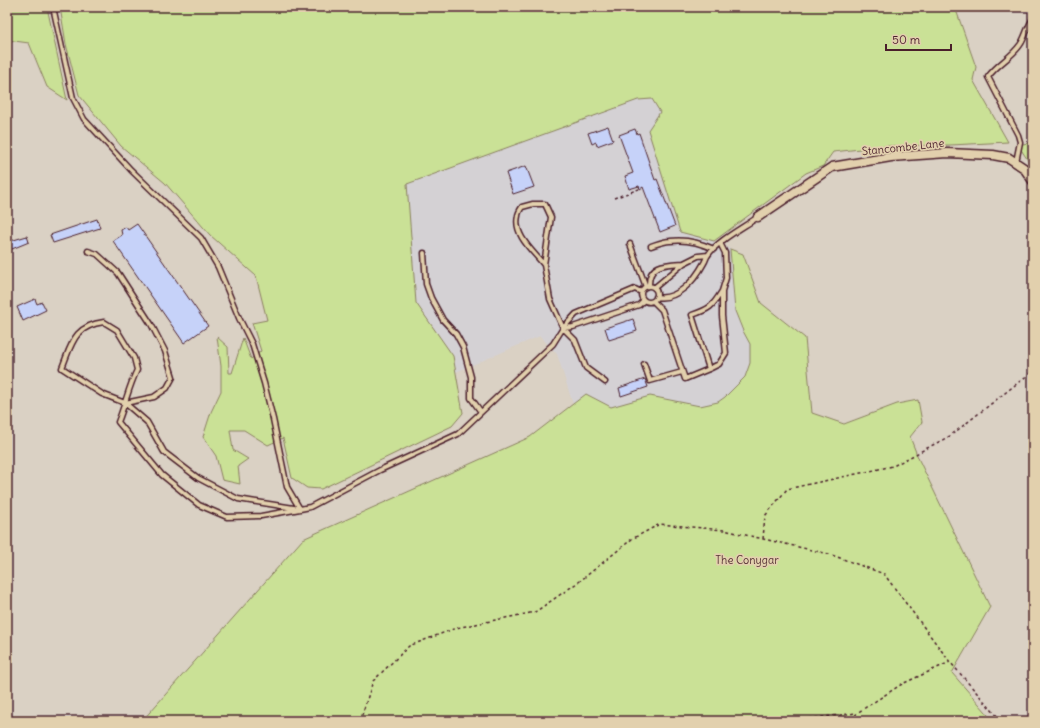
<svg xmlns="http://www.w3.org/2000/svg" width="1040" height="728" font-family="Delius,sans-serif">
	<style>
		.built { fill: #d4d1d4 }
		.green { fill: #cae196; stroke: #8a8060 }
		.building { fill: #c6d2f9; stroke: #4a1f2b }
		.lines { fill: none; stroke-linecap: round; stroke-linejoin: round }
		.lane-casing { stroke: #4a1f2b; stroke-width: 7 }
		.street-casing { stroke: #4a1f2b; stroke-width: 11 }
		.path { stroke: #4a1f2b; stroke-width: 1.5; stroke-dasharray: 3 3; stroke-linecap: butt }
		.lane { stroke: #e2d0ad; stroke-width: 4 }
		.street { stroke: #e2d0ad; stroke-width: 8 }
		.labels { text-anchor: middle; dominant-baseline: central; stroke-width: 3.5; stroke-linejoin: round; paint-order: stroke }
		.street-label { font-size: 11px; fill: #4a1f2b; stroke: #e2d0ad }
		.park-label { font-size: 11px; fill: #573236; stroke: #e2d0ad }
	</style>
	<rect width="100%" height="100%" fill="#dad1c4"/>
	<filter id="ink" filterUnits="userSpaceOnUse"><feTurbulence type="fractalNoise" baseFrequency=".025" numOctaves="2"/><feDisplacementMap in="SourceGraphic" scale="8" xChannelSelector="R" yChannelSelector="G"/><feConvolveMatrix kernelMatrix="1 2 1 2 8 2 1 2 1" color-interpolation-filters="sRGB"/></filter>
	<g filter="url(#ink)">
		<path class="built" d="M652 99 660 112 680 232 714 241 730 249 735 311 743 331 750 344V363L745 377 725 397 718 402 700 406 650 396 611 407 586 394 573 404 557 354 540 336 456 372 453 355 416 303 407 184 638 100Z"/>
		<path class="green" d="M7 7H47L67 100 47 87 29 43 7 40Z
			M60 7H955L976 67 973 80 1008 142 951 145 887 146 833 152 823 166 806 173 714 241 680 232 648 130 660 112 652 99 638 100 407 184 416 303 453 356 463 413 452 426 321 489 307 488 292 478 283 438 268 445 244 430H230L233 450 248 459 238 466 240 484 222 480 216 456 203 437 211 412 221 391V366L217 337 228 347 229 373H232L243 338 251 359 261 351 252 323 267 320 256 276 210 235 165 183 121 146 79 95 66 44Z
			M1033 142V168L1018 145Z
			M730 249 743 254 761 303 805 338 812 413 844 424 897 404 918 400 922 422 910 437 919 460 990 607 952 673 986 712 991 721H142L303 539 530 437 586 394 611 407 650 396 700 406 718 402 725 397 745 377 750 363V344L743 331 735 311Z"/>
		<path class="building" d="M608 126 613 140 597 146 596 142 592 144 588 133Z
			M635 129 637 134 639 133 655 180 657 179 675 226 660 232 643 187 640 189 639 186 629 189 625 176 633 173 619 135Z
			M526 166 534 187 513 194 506 173Z
			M97 219 100 228 53 243 50 235Z
			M137 224 208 326 184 343 113 241 122 235 121 230 126 227 128 230Z
			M27 236 29 242 7 251V242Z
			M35 299 37 304 42 302 46 310 23 321 17 307Z
			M633 319 637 331 609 340 605 328Z
			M645 379 648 387 621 396 619 388Z"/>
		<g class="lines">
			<defs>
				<path id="lane" d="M53 7 73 98 84 119 131 170 201 238 218 267 239 318 252 344 264 383 273 419 287 487 300 509 310 507 380 470 458 434 553 344 563 328 576 314 635 289 641 292
					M1016 162 1020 142 1018 135 988 77C997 64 1011 58 1020 45 1026 37 1027 26 1033 19
					M630 244 646 287
					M651 246C657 244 664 241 670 241 684 239 701 243 714 249
					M88 251 97 254 118 273 151 324 165 351 173 377 167 388 154 397 125 403
					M424 253 426 284 431 298 443 320 456 334 463 347 471 377V398L481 412
					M544 265C534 252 513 235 518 216 518 213 520 210 522 207L533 204H545L551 217 544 265 550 299 563 328 575 340 586 368 605 382
					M649 286C648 263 667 264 684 263
					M641 294a8 8 0 1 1 16 0a8 8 0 1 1-16 0Z
					M654 288 684 263 698 256 708 255
					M656 297C677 301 695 280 704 263 706 260 706 257 708 255 717 241 744 227 758 217
					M653 301 662 310 685 379 709 369 692 315C710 309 712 307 722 291
					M564 328 573 327 639 305 644 300
					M644 364 650 381 682 372
					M709 369 719 364 726 353 722 316V291L726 278 725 253 720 243
					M300 509 238 499 198 478 164 452 147 422 125 403 102 394 62 368C72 343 74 326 104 322L117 330 134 358 137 370C129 386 125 405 118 422L162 475 199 505 227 517 261 516 300 509"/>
				<path id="street" d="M758 217 832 167 891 157 947 153 993 155 1009 158 1024 168 1033 181"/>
			</defs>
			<use href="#lane" class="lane-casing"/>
			<use href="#street" class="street-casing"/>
			<path class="path" d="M614 198 639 189
				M763 539 765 516 787 489 893 466 950 436 1033 371
				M360 721 373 681 409 646 456 628 535 612 580 581 632 539 660 524 724 530 829 554 884 574 950 662 997 716 999 721
				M762 721 769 718 807 719 857 713
				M852 721 857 713 902 684 950 662"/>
			<use href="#lane" class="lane"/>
			<use href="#street" class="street"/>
		</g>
	</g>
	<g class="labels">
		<g class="street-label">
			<text transform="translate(903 147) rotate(-6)">Stancombe Lane</text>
		</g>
		<g class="park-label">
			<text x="747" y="560">The Conygar</text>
		</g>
	</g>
	<rect width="1040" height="728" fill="none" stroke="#e2d0ad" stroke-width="24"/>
	<rect x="12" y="12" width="1016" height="704" fill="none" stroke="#4a1f2b" stroke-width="1.5" filter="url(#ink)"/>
	<path d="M886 44v6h65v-6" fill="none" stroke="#4a1f2b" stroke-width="2"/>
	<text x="892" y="44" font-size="12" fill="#4a1f2b" stroke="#e2d0ad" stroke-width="3" paint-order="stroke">50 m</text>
</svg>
